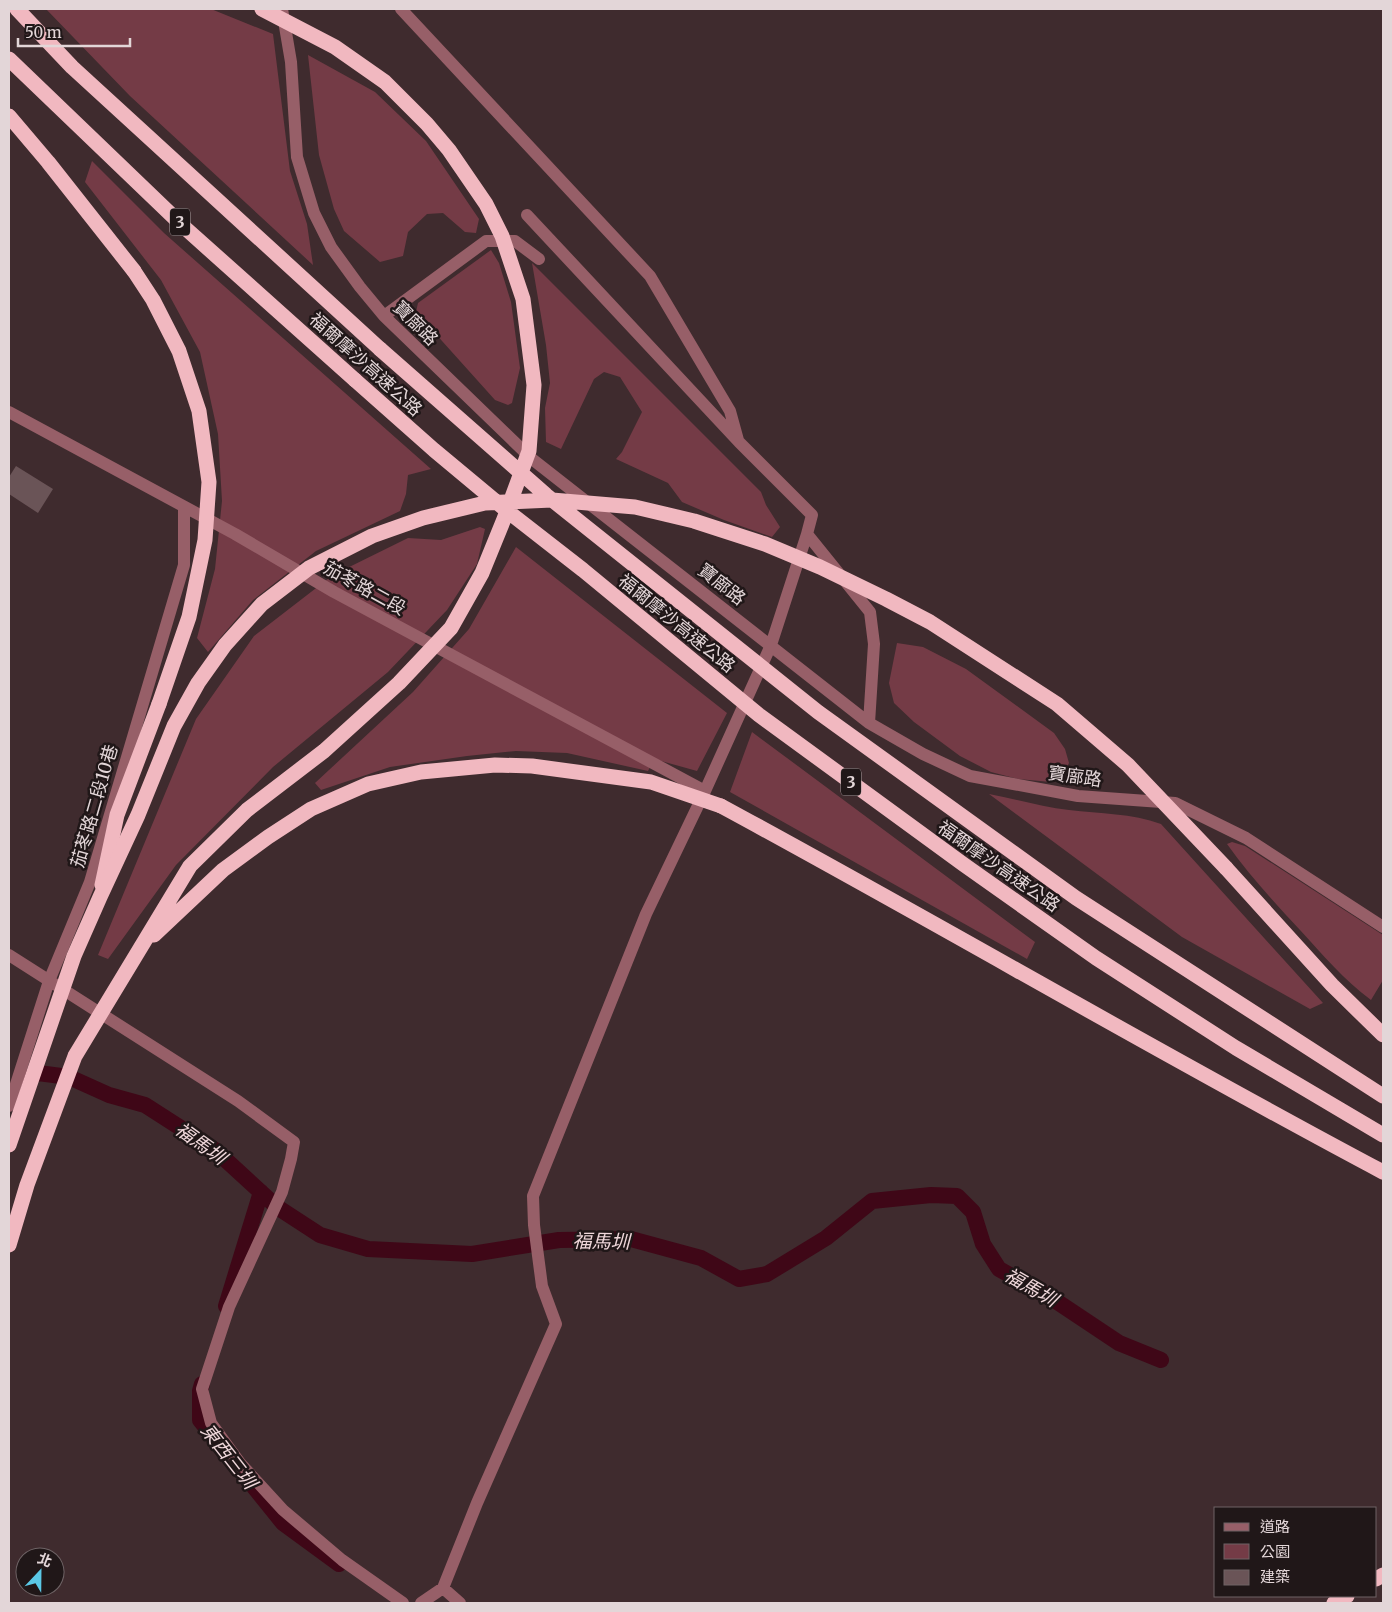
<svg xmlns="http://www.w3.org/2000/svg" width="1392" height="1612" font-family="Merriweather,'Noto Sans TC',serif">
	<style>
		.green { fill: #743b46 }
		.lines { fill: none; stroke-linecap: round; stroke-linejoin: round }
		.canal { stroke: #3f0717; stroke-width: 16 }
		.building { fill: #6a5457 }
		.minor { stroke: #975f68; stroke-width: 12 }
		.highway { stroke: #f1b8c0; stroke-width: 15 }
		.highway-bridge { stroke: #f1b8c0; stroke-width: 15 }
		.labels { text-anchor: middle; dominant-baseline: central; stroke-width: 5; stroke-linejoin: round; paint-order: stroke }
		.shield { fill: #201718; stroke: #a89d9e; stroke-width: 1 }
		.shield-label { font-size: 16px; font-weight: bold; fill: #e3d6d8 }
		.street-label { font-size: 18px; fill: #e3d6d8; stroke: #201718 }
		.water-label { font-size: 19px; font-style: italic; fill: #efd7da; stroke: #201718 }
	</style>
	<rect width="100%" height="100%" fill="#3f2b2e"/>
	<path class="green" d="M46 9H211L273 34 290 171 307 224 313 265 130 96Z
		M308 55 375 92 426 141 479 219 476 233 465 232 443 213 427 214 408 232 403 256 380 262 344 231 334 209 319 155Z
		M92 161 164 233 431 469 408 475 406 494 400 511 316 551 253 600 208 652 197 638 215 569 222 501 218 434 200 352 161 280 85 182Z
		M491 250 499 263 511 302 520 368 512 403 508 405 495 400 416 312 418 303Z
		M532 263 761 492 766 505 780 527 772 537 724 520 682 502 668 483 616 459 622 452 642 412 620 377 604 372 594 379 561 449 546 442 545 408 550 383 546 345Z
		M480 527 485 529 477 564 447 610 388 672 273 767 176 865 108 959 98 955 196 719 254 636 333 575 408 538 441 540Z
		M516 547 727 713 697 771 654 759 648 771 567 753 516 751 467 756 390 767 321 790 315 783 413 692 469 629Z
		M897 643 923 647 966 669 1054 733 1065 749 1069 763 1063 775 1051 782 1018 779 991 772 960 756 914 722 894 703 889 683Z
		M752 732 1035 942 1027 959 730 792Z
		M989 794C1016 799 1043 807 1069 810 1100 814 1132 813 1161 824L1323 1003 1310 1009 1182 937Z
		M1232 842 1245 846 1383 935V980L1371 1000C1344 980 1322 954 1300 930 1274 902 1249 875 1227 844Z"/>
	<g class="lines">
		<path class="canal" d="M22 1080 38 1073 69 1077 109 1095 145 1105 215 1150 277 1207 320 1235 368 1249 472 1254 559 1240 631 1239 701 1258 739 1279 767 1274 826 1238 872 1201 931 1195 957 1196 973 1212 983 1244 999 1269 1056 1301 1119 1343 1161 1360
			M226 1306 261 1192
			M202 1384 200 1391V1420L223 1449
			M246 1477 283 1523 339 1564"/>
	</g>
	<path class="building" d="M16 466 53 489 38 513 9 494V477Z"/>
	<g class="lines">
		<path class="minor" d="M282 9 291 62 297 157 314 213 331 247 360 287 384 316 532 459 869 723 923 754 970 776 1078 796 1175 803 1246 838 1383 927
			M401 9 650 276 730 411 738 440
			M527 215 739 442 812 515 807 534 870 612 874 644 869 723
			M384 316 486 241H515L539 259
			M9 412 235 534 334 592 705 791
			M9 955 238 1101 294 1142 291 1159 282 1192 229 1307 202 1389 211 1423 240 1463 283 1510 342 1560 403 1603
			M9 1106 49 981 90 882 184 565V507
			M443 1588 460 1603
			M421 1603 443 1588 477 1503 556 1324 542 1286 534 1225 533 1196 646 914 705 791 771 645 807 534"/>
		<path class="highway" d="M17 9 72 67 380 349
			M9 59 184 227 355 380
			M9 116 48 162 134 271
			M721 806C943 926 1160 1054 1383 1172
			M1226 868 1332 985 1383 1035
			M102 885 117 815 159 704
			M1376 1579 1383 1575
			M1334 1603 1347 1596"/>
		<path class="highway-bridge" d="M134 271 153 300 179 351 199 411 209 482 205 540 189 617 159 704
			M380 349 546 495 818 712 1076 898 1383 1096
			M355 380 434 450 506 510 583 570 759 715 963 864 1096 958 1236 1048 1383 1135
			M154 935 223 870 268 837 311 809 368 784 421 772 495 765 532 766 651 782 721 806
			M9 1145 74 956 100 897 138 815 174 726 198 683 225 645 262 604 309 568 372 536 423 518 485 503 552 500 635 507 694 521 765 544 820 567 886 599 930 622 1057 704 1128 765 1226 868
			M9 1245 27 1185 75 1056 190 866 247 810 324 751 399 683 451 628 482 573 504 519 529 451 534 385 523 299 502 236 486 204 449 150 427 124 385 82 335 47 262 9"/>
	</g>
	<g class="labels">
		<g class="shield">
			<rect x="170" y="208.5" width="20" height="27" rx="4"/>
			<rect x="841" y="768.5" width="20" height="27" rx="4"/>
		</g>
		<g class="shield-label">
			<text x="180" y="222">3</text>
			<text x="851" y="782">3</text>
		</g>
		<g class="street-label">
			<text transform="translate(416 323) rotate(45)">寶廍路</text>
			<text transform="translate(366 364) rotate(42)">福爾摩沙高速公路</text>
			<text transform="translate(722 584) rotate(38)">寶廍路</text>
			<text transform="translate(365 588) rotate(29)">茄苳路二段</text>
			<text transform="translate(677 623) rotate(39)">福爾摩沙高速公路</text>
			<text transform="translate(1075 776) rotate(8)">寶廍路</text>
			<text transform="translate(94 806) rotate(-74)">茄苳路二段10巷</text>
			<text transform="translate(999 866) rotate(35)">福爾摩沙高速公路</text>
		</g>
		<g class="water-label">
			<text transform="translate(201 1143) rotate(36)">福馬圳</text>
			<text transform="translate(601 1241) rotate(1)">福馬圳</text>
			<text transform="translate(1031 1287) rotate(30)">福馬圳</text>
			<text transform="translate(229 1456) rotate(52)">東西三圳</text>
		</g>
	</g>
	<rect width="1392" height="1612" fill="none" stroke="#e3d6d8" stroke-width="20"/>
	<rect x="1214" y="1507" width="162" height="90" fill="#201718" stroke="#6e6365"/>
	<rect x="1224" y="1523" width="25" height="8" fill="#975f68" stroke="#6e6365"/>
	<text x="1260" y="1532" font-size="15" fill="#e3d6d8">道路</text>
	<rect x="1224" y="1544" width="25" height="15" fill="#743b46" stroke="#6e6365"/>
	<text x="1260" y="1557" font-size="15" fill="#e3d6d8">公園</text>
	<rect x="1224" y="1570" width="25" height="15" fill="#6a5457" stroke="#6e6365"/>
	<text x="1260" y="1582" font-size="15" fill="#e3d6d8">建築</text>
	<g transform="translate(40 1572) rotate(22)"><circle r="24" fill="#201718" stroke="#6e6365"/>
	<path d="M0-4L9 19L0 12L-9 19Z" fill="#5bc8e6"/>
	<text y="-8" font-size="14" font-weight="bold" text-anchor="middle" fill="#e3d6d8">北</text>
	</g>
	<path d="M18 38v8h112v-8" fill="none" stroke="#e3d6d8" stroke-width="2.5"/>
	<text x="25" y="38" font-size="15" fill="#e3d6d8" stroke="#201718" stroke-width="4" paint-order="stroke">50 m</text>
</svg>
